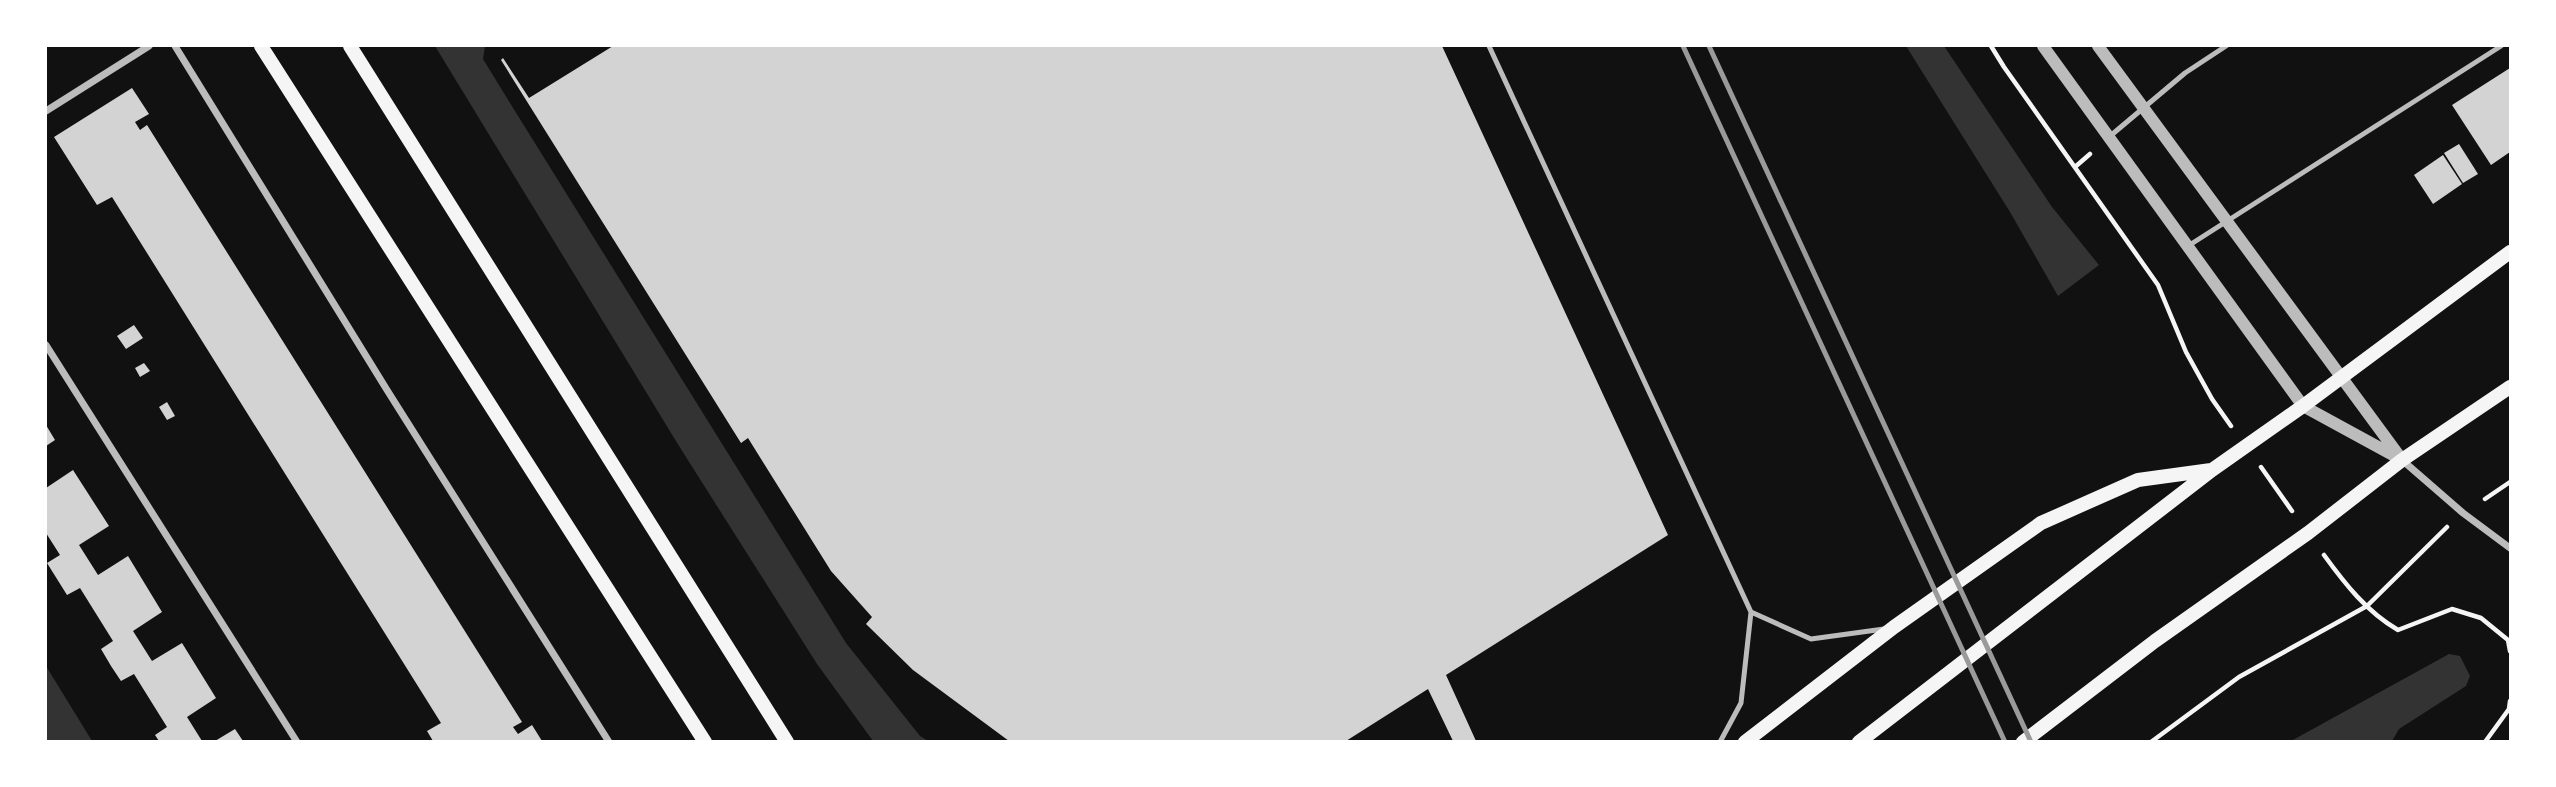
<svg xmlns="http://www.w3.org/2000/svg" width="2556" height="787" font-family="Montserrat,sans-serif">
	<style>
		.water { fill: #333 }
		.building { fill: #d3d3d3 }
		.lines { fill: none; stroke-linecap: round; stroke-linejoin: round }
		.path { stroke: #f5f5f5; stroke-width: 4.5 }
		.service { stroke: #bcbcbc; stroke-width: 5 }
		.minor { stroke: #bcbcbc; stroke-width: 7 }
		.tertiary { stroke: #bcbcbc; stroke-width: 12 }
		.secondary { stroke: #f5f5f5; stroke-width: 14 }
		.rail { stroke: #9a9a9a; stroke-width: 5 }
	</style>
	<rect width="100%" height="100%" fill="#111"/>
	<path class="water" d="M435 46H485L483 59 510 103 846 643 920 736 928 741H873L817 664 679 446Z
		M1906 46H1944L2052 207 2099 265 2058 296 2010 212Z
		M2449 654 2460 656 2470 676 2466 686 2399 729 2392 741H2291Z
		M46 666 92 741H46Z"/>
	<path class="building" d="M613 46H1442L1668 535 1446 675 1476 741H1453L1428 689 1346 741H1009L913 670 866 624 872 617 831 571 748 438 741 443 501 60 503 58 529 98Z
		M2510 68V152L2491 165 2452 105Z
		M132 88 149 114 135 122 140 130 147 125 522 722 513 727 518 734 532 725 542 741H433L427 731 441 723 112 197 97 205 54 137Z
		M2459 144 2478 174 2463 183 2444 153Z
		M2443 155 2462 184 2433 204 2414 175Z
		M134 325 143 338 126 349 117 336Z
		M144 363 150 371 140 377 135 368Z
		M167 402 175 416 167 420 159 407Z
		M46 425 55 440 46 446Z
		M73 470 109 526 79 545 98 575 128 556 162 612 133 631 152 661 182 643 216 698 187 717 202 741H159L155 735 167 727 134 674 121 681 111 666 101 649 113 641 80 588 67 595 47 563 60 555 46 533V488Z
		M235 729 243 741H215Z"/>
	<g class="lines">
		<path class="path" d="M1991 46 2004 67 2158 285 2186 352 2212 399 2231 426
			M2075 167 2090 154
			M2261 467 2292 511
			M2485 499 2510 482
			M2324 555C2345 584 2367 612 2398 630L2452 609 2481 618 2508 640 2510 651
			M2151 742 2239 677 2367 606 2447 527
			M2485 742 2509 709 2510 701"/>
		<path class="service" d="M1489 46 1751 612 1741 703 1720 742
			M2109 137 2185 73 2226 46
			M2188 246 2501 46
			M1751 612 1811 639 1884 629"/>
		<path class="minor" d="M175 46 387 390 609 742
			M46 111 149 46
			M46 345 297 742
			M2402 460 2463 513 2510 548"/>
		<path class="tertiary" d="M2043 46 2303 406 2402 460
			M2098 46 2400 457"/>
		<path class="secondary" d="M261 46 705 742
			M350 46 787 742
			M1745 742 1894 627 2041 523 2138 480 2211 470
			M1859 742 2212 470 2303 406 2510 252
			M2023 742 2155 641 2308 533 2402 460 2510 387"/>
		<path class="rail" d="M1683 46 2005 742
			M1709 46 2031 742"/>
	</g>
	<rect width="2556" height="787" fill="none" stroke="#ffffff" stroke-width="94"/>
</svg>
